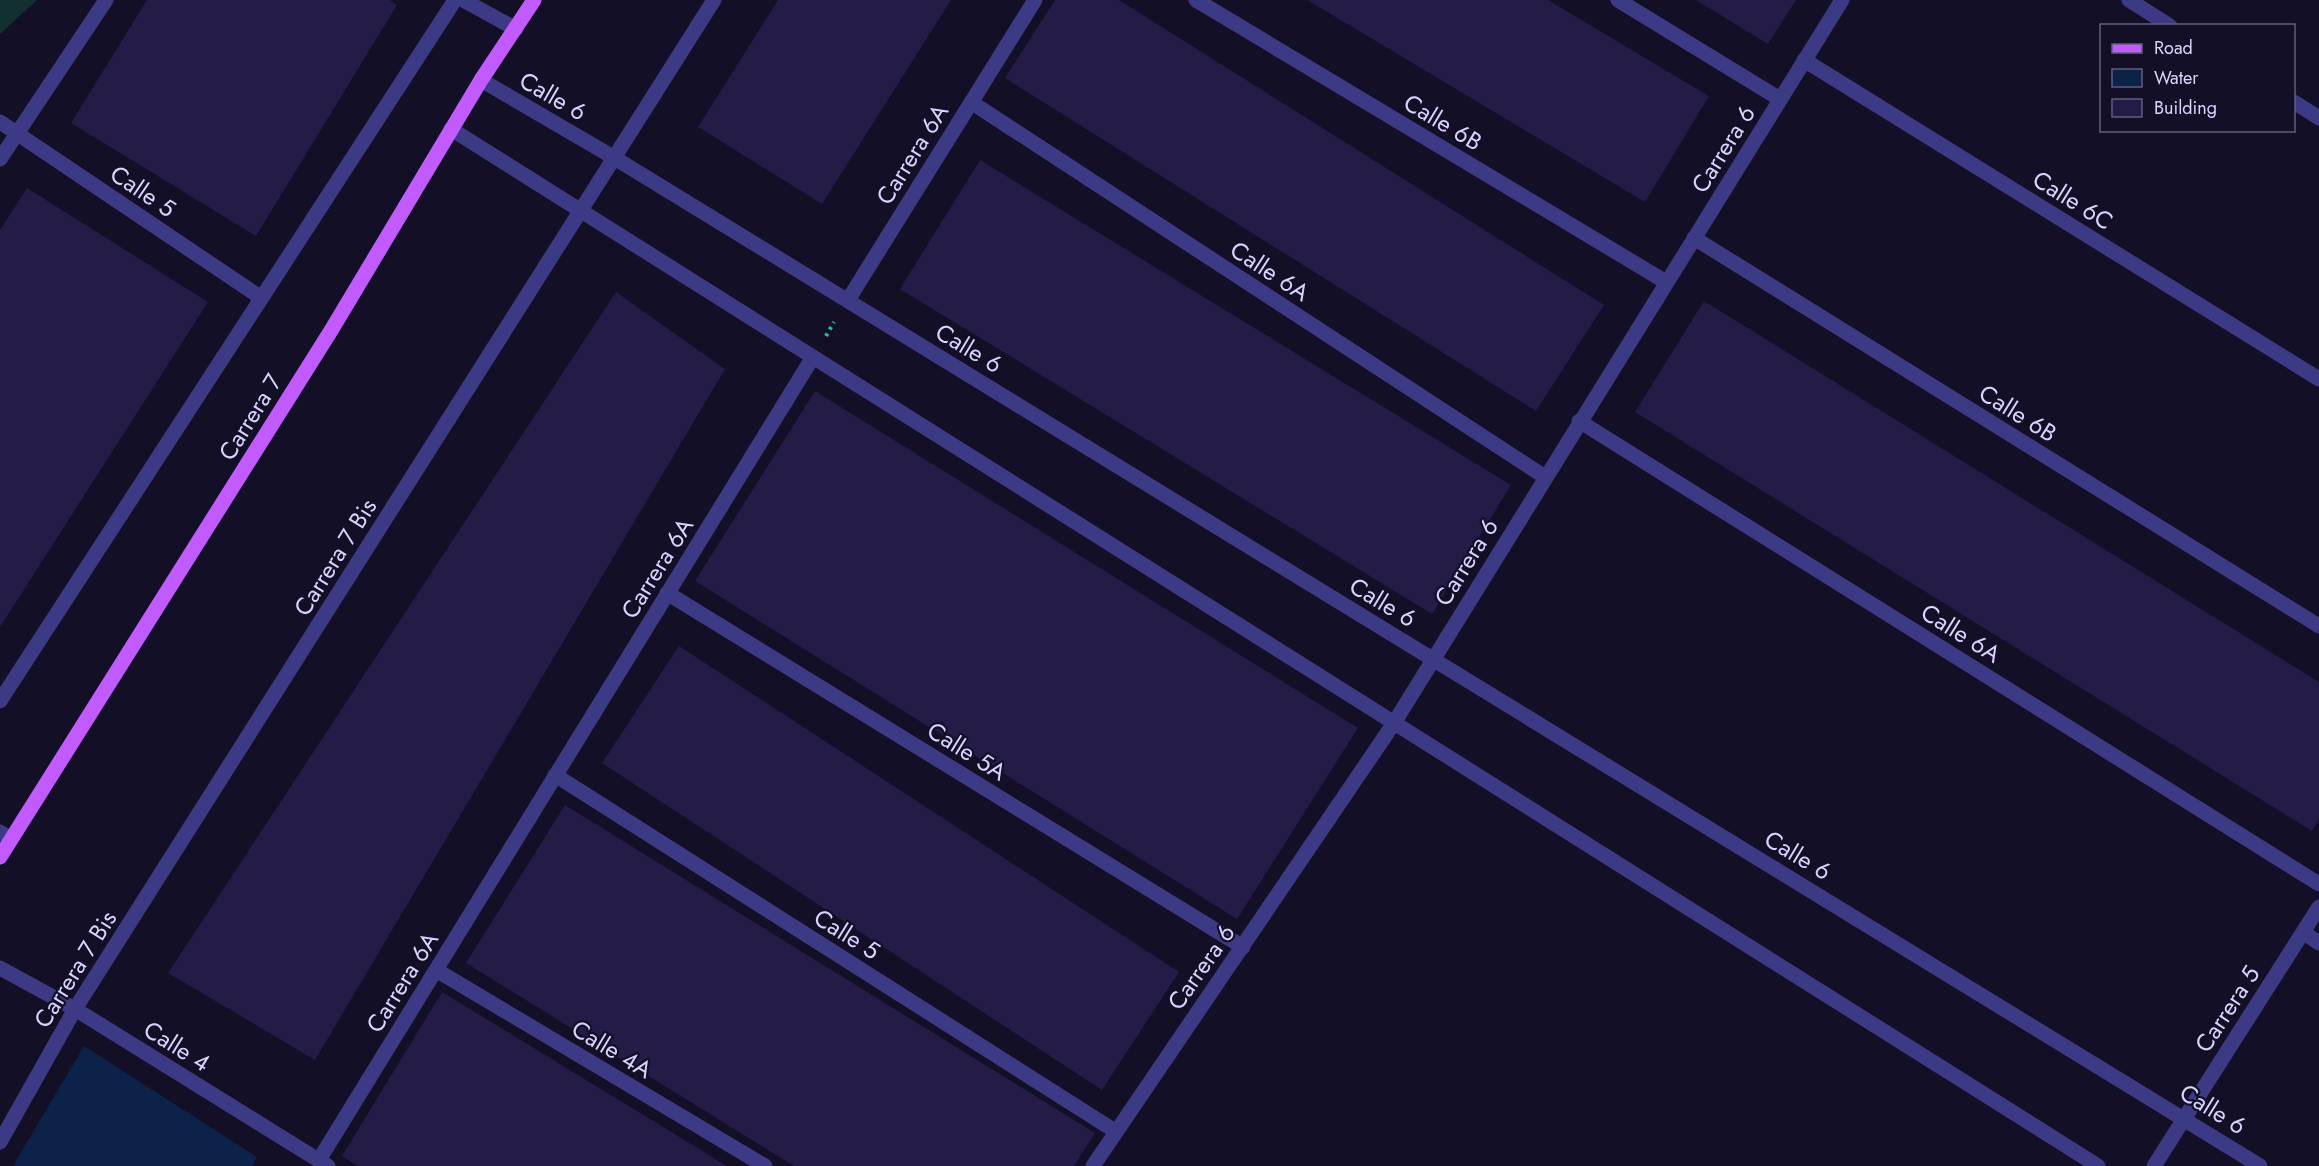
<svg xmlns="http://www.w3.org/2000/svg" width="2319" height="1166" font-family="Jost,sans-serif">
	<style>
		.park { fill: #12302f }
		.water { fill: #0c2248 }
		.building { fill: #241b47 }
		.lines { fill: none; stroke-linecap: round; stroke-linejoin: round }
		.path { stroke: #2fb8b0; stroke-width: 4; stroke-dasharray: 3 4.5; stroke-linecap: butt }
		.minor { stroke: #3d3a85; stroke-width: 15 }
		.primary { stroke: #c25bff; stroke-width: 15 }
		.labels { text-anchor: middle; dominant-baseline: central; stroke-width: 4.5; stroke-linejoin: round; paint-order: stroke }
		.street-label { font-size: 24px; fill: #d9d4ff; stroke: #130f26 }
	</style>
	<rect width="100%" height="100%" fill="#130f26"/>
	<path class="park" d="M0 0H37L0 34Z"/>
	<path class="water" d="M84 1046 257 1157 252 1166H13Z"/>
	<path class="building" d="M147 0H390L397 5 256 236 71 123Z
		M778 0H951L822 204 698 127Z
		M1055 0H1119L1604 305 1536 411 1005 78Z
		M1307 0H1548L1709 96 1645 202Z
		M1696 0H1796L1768 44Z
		M980 160 1511 485 1432 614 900 289Z
		M27 188 208 302 0 627V230Z
		M616 292 725 369 315 1060 168 973Z
		M1704 301 2319 682V819L2312 831 1635 412Z
		M815 391 1358 728 1237 919 695 581Z
		M679 646 1179 972 1102 1090 602 763Z
		M565 805 1095 1133 1074 1166H794L466 963Z
		M442 992 727 1166H358L342 1156Z"/>
	<g class="lines">
		<path class="path" d="M826 336 834 322"/>
		<path class="minor" d="M463 0 516 29
			M1196 0 1666 282
			M1618 0 1780 99
			M2129 0 2170 26
			M1804 60 2319 379
			M481 80 613 157 2260 1166
			M971 102 1545 477
			M2294 102 2319 118
			M0 122 260 297
			M451 129 2098 1166
			M0 159 106 0
			M1694 238 2319 626
			M848 300 1035 0
			M1579 421 2319 884
			M667 593 1243 947
			M0 701 455 0
			M555 775 1115 1131
			M0 832 11 839
			M2303 932 2319 943
			M0 968 75 1009 328 1166
			M436 970 765 1166
			M0 1142 75 1009 714 0
			M319 1160 813 357
			M1093 1166 1394 723 1842 0
			M2154 1166 2319 907"/>
		<path class="primary" d="M0 857 332 329 481 80 534 0"/>
	</g>
	<g class="labels">
		<g class="street-label">
			<text transform="translate(553 96) rotate(30)">Calle 6</text>
			<text transform="translate(1443 122) rotate(31)">Calle 6B</text>
			<text transform="translate(1723 149) rotate(-58)">Carrera 6</text>
			<text transform="translate(912 154) rotate(-58)">Carrera 6A</text>
			<text transform="translate(143 191) rotate(34)">Calle 5</text>
			<text transform="translate(2073 200) rotate(32)">Calle 6C</text>
			<text transform="translate(1270 271) rotate(33)">Calle 6A</text>
			<text transform="translate(969 348) rotate(31)">Calle 6</text>
			<text transform="translate(2018 413) rotate(32)">Calle 6B</text>
			<text transform="translate(250 417) rotate(-58)">Carrera 7</text>
			<text transform="translate(335 557) rotate(-58)">Carrera 7 Bis</text>
			<text transform="translate(1466 562) rotate(-58)">Carrera 6</text>
			<text transform="translate(657 568) rotate(-58)">Carrera 6A</text>
			<text transform="translate(1383 602) rotate(31)">Calle 6</text>
			<text transform="translate(1961 633) rotate(32)">Calle 6A</text>
			<text transform="translate(967 751) rotate(32)">Calle 5A</text>
			<text transform="translate(1798 855) rotate(31)">Calle 6</text>
			<text transform="translate(847 934) rotate(32)">Calle 5</text>
			<text transform="translate(1201 967) rotate(-55)">Carrera 6</text>
			<text transform="translate(75 969) rotate(-58)">Carrera 7 Bis</text>
			<text transform="translate(402 982) rotate(-58)">Carrera 6A</text>
			<text transform="translate(2227 1009) rotate(-57)">Carrera 5</text>
			<text transform="translate(177 1046) rotate(32)">Calle 4</text>
			<text transform="translate(612 1049) rotate(31)">Calle 4A</text>
			<text transform="translate(2213 1109) rotate(32)">Calle 6</text>
		</g>
	</g>
	<rect x="2100" y="24" width="195" height="108" fill="#130f26" stroke="#625e7d" stroke-width="1.5"/>
	<rect x="2112" y="44" width="30" height="9" fill="#c25bff" stroke="#625e7d" stroke-width="1.5"/>
	<text x="2154" y="54" font-size="18" fill="#d9d4ff">Road</text>
	<rect x="2112" y="69" width="30" height="18" fill="#0c2248" stroke="#625e7d" stroke-width="1.5"/>
	<text x="2154" y="84" font-size="18" fill="#d9d4ff">Water</text>
	<rect x="2112" y="99" width="30" height="18" fill="#241b47" stroke="#625e7d" stroke-width="1.5"/>
	<text x="2154" y="114" font-size="18" fill="#d9d4ff">Building</text>
</svg>
